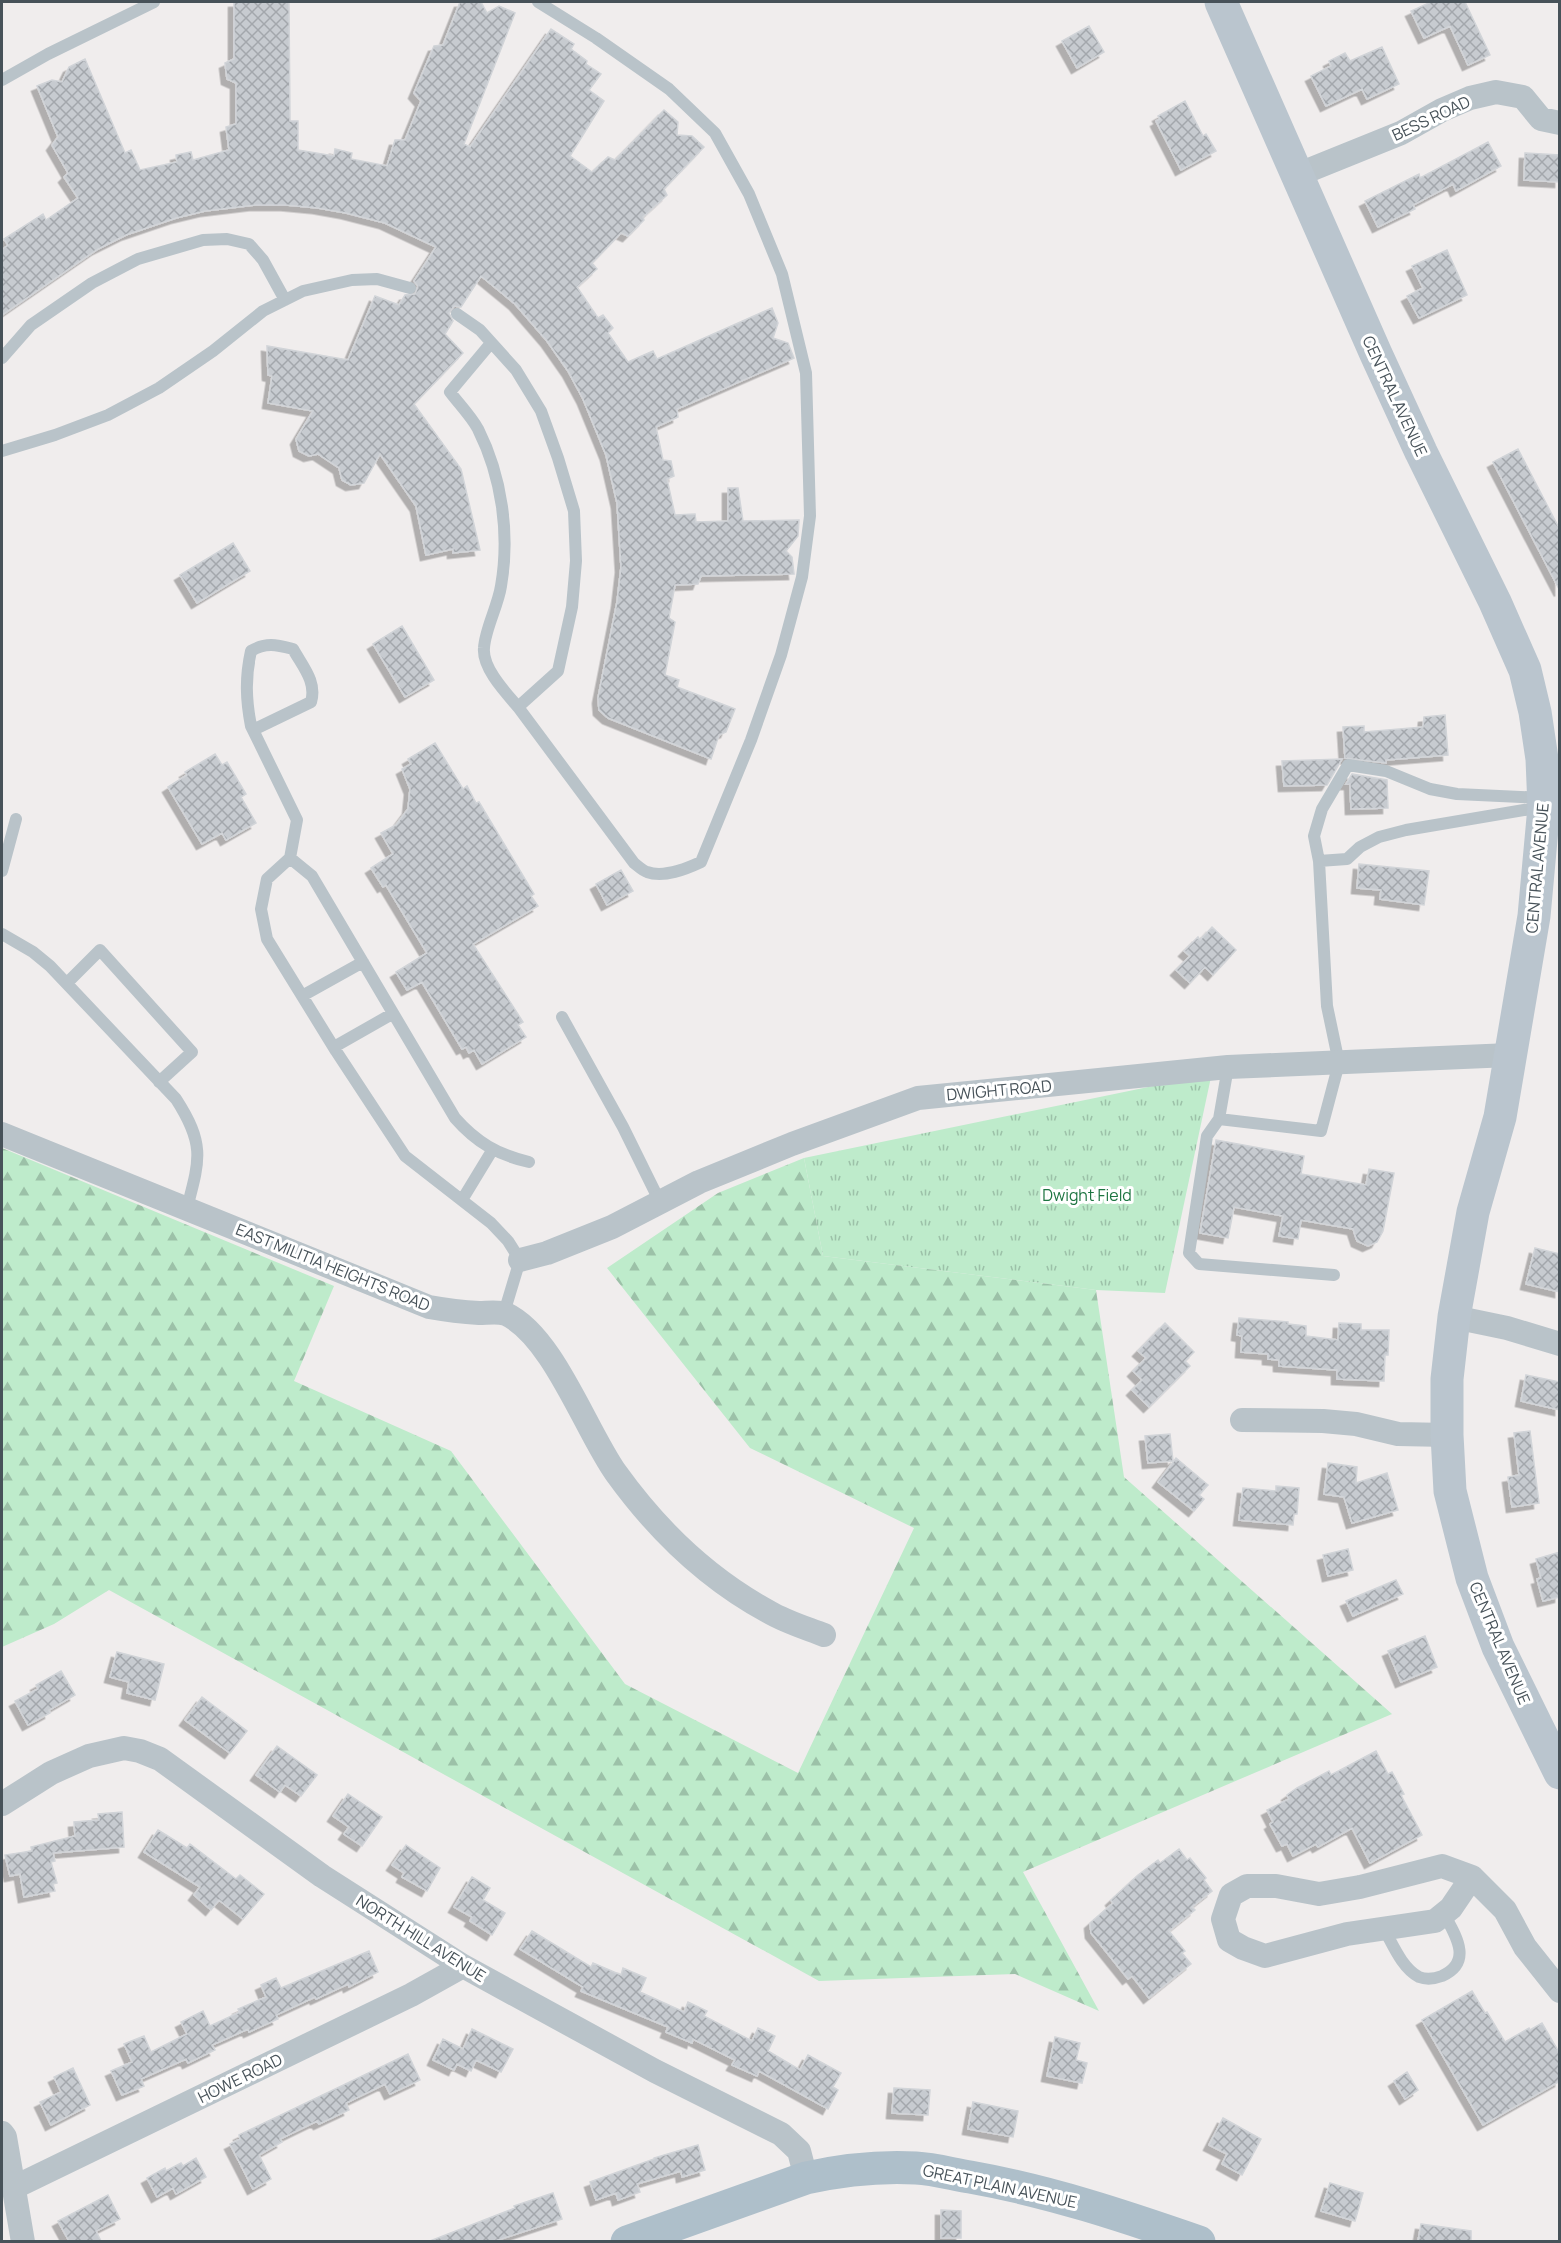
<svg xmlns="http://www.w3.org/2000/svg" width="1561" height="2243" font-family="Manrope,sans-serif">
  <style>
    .grass { fill: url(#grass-tufts) }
    .forest { fill: url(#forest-firs) }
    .building { fill: url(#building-cross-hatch); stroke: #d1d4d8; stroke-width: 1.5; filter: url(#shadow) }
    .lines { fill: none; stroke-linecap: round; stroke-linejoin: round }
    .lane { stroke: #b9c3c9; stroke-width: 12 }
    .street { stroke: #b9c3c9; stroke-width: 24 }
    .secondary { stroke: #bac5ce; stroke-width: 33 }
    .primary { stroke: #aebfca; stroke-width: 33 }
    .labels { text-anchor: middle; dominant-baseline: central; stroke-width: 6; stroke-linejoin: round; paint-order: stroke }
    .street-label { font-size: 16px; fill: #475259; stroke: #fff }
    .park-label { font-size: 16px; fill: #1d7541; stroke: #fff }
  </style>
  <defs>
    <pattern id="grass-tufts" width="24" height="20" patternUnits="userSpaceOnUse" patternTransform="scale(1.5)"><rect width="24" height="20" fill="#beebcb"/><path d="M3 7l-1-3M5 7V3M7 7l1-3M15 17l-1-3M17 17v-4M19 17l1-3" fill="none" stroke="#9cc1a8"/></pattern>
    <pattern id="forest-firs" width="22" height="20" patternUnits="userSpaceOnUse" patternTransform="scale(1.5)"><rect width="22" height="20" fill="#beebcb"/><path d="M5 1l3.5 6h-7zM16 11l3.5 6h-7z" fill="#9cc1a8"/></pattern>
    <pattern id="building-cross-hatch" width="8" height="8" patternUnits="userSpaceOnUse" patternTransform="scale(1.5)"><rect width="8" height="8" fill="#c7cbd0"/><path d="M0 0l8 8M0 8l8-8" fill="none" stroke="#a3a7ac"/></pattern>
    <filter id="shadow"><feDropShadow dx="-5.5" dy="5.5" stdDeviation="0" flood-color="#0004"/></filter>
  </defs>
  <rect width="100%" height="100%" fill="#f0eded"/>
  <path class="grass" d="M1211 1077 1165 1293 1096 1290 823 1256 804 1158 1158 1085Z"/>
  <path class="forest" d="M2 1148 334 1286 294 1381 451 1451 625 1684 798 1773 914 1528 750 1448 607 1268 718 1193 804 1158 823 1256 1096 1290 1124 1477 1392 1714 1023 1872 1099 2011 1015 1974 819 1981 109 1590 54 1624 2 1647Z"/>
  <path class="building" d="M234 2H289L290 121H298V150L334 156 335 149 352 153 351 159 387 166 395 140H405L421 101 414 93 434 46 443 45 460 2H481L487 13 499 6 515 13 464 144 470 147 551 29 574 44 571 49 587 61 586 64 601 74 589 90 604 101 570 156 592 172 608 157 615 160 664 110 678 122 677 135 692 136 704 147 664 189 667 195 643 217 644 220 628 236 621 233 592 263 597 269 577 287 598 318 603 315 613 328 608 333 628 362 653 351 657 359 772 308 778 323 773 338 788 343 794 358 677 409 678 417 656 427 663 460 671 461 674 476 667 479 675 515 695 514 696 522 728 521V488H738L743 521 799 520 798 536 786 551 792 557 794 574 701 576 698 584 675 585 669 618 675 622 665 675 679 680 677 687 735 709 726 732 719 735 711 759 608 718 599 710 598 698 617 602 621 567 617 503 606 455 583 399 568 371 547 341 515 304 481 276 461 307 454 306 449 313 453 321 445 334 463 353 414 404 461 469 480 550 453 553V549L426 555 416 506 380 454 364 483 351 485 342 480 339 468 318 454 309 456 299 451 296 439 313 411 268 403 272 376 268 375 267 346 348 360 375 296 399 305 405 295 415 294 418 286 414 281 436 247 385 223 346 213 318 208 286 205H255L205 211 176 218 126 235 98 249 2 315V250L8 245 4 239 43 214 46 220 78 198 64 177 68 173 52 145 58 137 37 86 52 80 62 82 69 67 85 59 125 153 131 150 140 170 177 162 176 155 191 152 193 160 229 150 226 127 236 124V83L227 79 225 63 234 59Z
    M1431 2H1465L1490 55 1468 65 1450 26 1424 38 1411 11Z
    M1089 26 1104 52 1077 68 1062 41Z
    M1382 47 1399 84 1367 99 1362 89 1326 106 1311 76 1331 66 1329 61 1345 53 1350 61Z
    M1185 101 1203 136 1206 134 1216 151 1181 170 1156 121 1160 119 1158 116Z
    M1488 142 1501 166 1456 191 1453 184 1413 205 1415 209 1378 227 1365 201 1419 174 1420 178Z
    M1525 153 1560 155V182L1524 180Z
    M1447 250 1467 295 1419 318 1407 296 1423 288 1412 266Z
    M1518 449 1560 530V591L1493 462Z
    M233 543 250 571 197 603 180 575Z
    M402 626 434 680 405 697 373 644Z
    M1445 715 1448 755 1386 760V763L1345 758 1343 727 1364 726V732L1423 727 1424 717Z
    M435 743 463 789 467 786 476 803 479 802 534 894 531 896 538 906 473 944 523 1022 518 1025 526 1037 482 1064 474 1050 469 1053 466 1047 462 1049 422 982 407 990 396 972 427 953 386 885 383 887 371 868 393 854 381 833 396 825 408 809 410 789 402 769 411 764 408 759Z
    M215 754 222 765 227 762 246 794 241 797 256 823 226 840 222 833 202 844 168 787 187 775 185 772Z
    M1342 759 1327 785 1284 786 1282 761Z
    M1352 774 1387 780 1388 808 1351 809 1350 784H1346Z
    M1359 864 1429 871 1424 905 1380 899 1381 890 1357 888Z
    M621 870 633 891 607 905 596 884Z
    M1212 927 1236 950 1213 975 1205 967 1190 983 1176 970 1190 956 1184 951 1198 937 1200 940Z
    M1216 1140 1304 1156 1301 1174 1366 1185 1369 1169 1394 1173 1383 1231 1377 1242 1368 1246 1357 1241 1353 1229 1301 1220 1298 1239 1279 1236 1283 1216 1234 1207 1228 1238 1200 1233Z
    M1535 1248 1560 1254V1292L1526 1284Z
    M1239 1318 1288 1322V1324L1306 1326V1336L1338 1340 1339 1323 1361 1324V1330H1389L1388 1355H1385L1384 1381 1337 1379V1370L1279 1366V1360L1268 1359V1354L1241 1352 1242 1336 1237 1335Z
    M1165 1323 1194 1352 1185 1361 1190 1366 1149 1407 1132 1390 1142 1380 1133 1371 1146 1358 1138 1351Z
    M1526 1375 1560 1382V1410L1521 1401Z
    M1530 1431 1539 1503 1512 1507 1508 1477 1519 1475 1514 1433Z
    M1170 1434 1173 1461 1148 1463 1145 1436Z
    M1176 1458 1208 1485 1199 1495 1204 1499 1194 1511 1158 1482Z
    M1328 1463 1357 1467 1356 1483 1387 1473 1398 1510 1352 1523 1344 1497 1324 1494Z
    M1276 1486 1299 1488 1297 1514H1294L1293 1525 1239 1520 1243 1488 1276 1491Z
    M1348 1549 1353 1570 1328 1576 1323 1555Z
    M1560 1552V1597L1543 1601 1537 1579 1541 1578 1536 1559Z
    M1396 1580 1403 1594 1353 1616 1346 1601Z
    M1425 1636 1437 1667 1401 1682 1388 1651Z
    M117 1652 164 1664 155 1700 127 1693 129 1682 110 1677Z
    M61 1671 75 1695 49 1710 50 1713 28 1725 15 1701 38 1689 36 1685Z
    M202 1697 247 1731 230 1753 185 1720Z
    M277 1746 317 1775 301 1796 285 1785 280 1792 256 1775Z
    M1376 1751 1388 1774 1392 1772 1404 1794 1401 1795 1422 1835 1370 1863 1352 1828 1318 1847 1316 1844 1293 1856 1287 1844 1282 1846 1270 1824 1273 1822 1267 1810 1289 1799 1287 1795 1297 1788 1329 1771 1331 1775Z
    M348 1794 382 1817 362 1846 344 1834 349 1827 333 1816Z
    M122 1812 124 1847 53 1853 55 1861 51 1862 57 1883 53 1884 55 1891 24 1897 20 1874 10 1876 5 1855 32 1851 31 1847 75 1836 74 1822 99 1820 98 1814Z
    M158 1830 187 1848 190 1844 236 1879 240 1875 264 1894 243 1919 219 1900 211 1910 194 1895 200 1887 144 1852Z
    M406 1845 440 1868 427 1891 402 1877 404 1873 392 1865Z
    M1179 1849 1187 1860 1190 1858 1206 1878 1204 1880 1212 1891 1192 1907 1195 1910 1169 1931 1185 1951 1182 1953 1191 1964 1149 1998 1132 1976 1128 1979 1091 1933 1090 1923 1113 1903 1111 1900 1138 1875 1158 1860 1160 1863Z
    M472 1877 490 1888 483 1900 505 1913 492 1935 470 1921 472 1917 454 1907Z
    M532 1931 591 1967 593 1963 621 1975 623 1968 646 1978 640 1992 684 2012 688 2002 707 2011 704 2016 752 2041 758 2028 775 2036 768 2051 800 2070 808 2055 841 2073 833 2087 838 2090 828 2109 759 2071 757 2076 732 2065 735 2060 693 2039 692 2043 666 2032 668 2027 581 1991 583 1987 520 1949Z
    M369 1951 378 1972 349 1987 348 1984 316 1999 315 1997 276 2015 278 2019 249 2032 248 2029 212 2045 215 2050 188 2063 186 2059 141 2079 144 2086 122 2095 111 2071 132 2062 124 2044 144 2036 151 2052 187 2034 181 2022 203 2011 210 2026 240 2012 238 2009 266 1997 261 1985 276 1978 281 1988Z
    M1472 1991 1485 2013 1487 2012 1505 2042 1529 2028 1530 2030 1542 2023 1560 2054V2081L1483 2125 1422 2020Z
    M472 2029 513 2049 501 2072 476 2060 471 2071 457 2064 454 2070 433 2060 443 2039 463 2049Z
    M1055 2037 1080 2043 1076 2060 1087 2063 1082 2083 1047 2076Z
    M408 2054 420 2080 390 2094 385 2084 346 2103 349 2110 319 2124 317 2121 280 2139 282 2142 259 2155 271 2179 253 2189 230 2144 240 2139 239 2135Z
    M73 2068 90 2105 51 2125 40 2102 61 2092 54 2077Z
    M1407 2072 1418 2090 1405 2099 1394 2081Z
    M894 2088 930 2090 928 2115 892 2113Z
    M973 2102 1018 2111 1013 2137 968 2129Z
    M1223 2118 1261 2139 1242 2175 1222 2164 1227 2154 1209 2145Z
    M698 2145 705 2170 682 2177 681 2171 637 2184 640 2192 618 2200 616 2193 596 2200 590 2182 654 2159V2158Z
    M196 2158 206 2177 176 2194 173 2188 157 2197 147 2178 165 2168 166 2171 181 2163 183 2166Z
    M1330 2183 1363 2193 1355 2221 1321 2211Z
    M553 2193 562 2219 495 2241H430L515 2208 514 2206Z
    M108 2195 120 2219 96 2231 101 2241H69L58 2221Z
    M941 2210 961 2211V2238H941Z
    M1421 2224 1471 2231V2241H1418Z"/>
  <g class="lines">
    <path class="lane" d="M2 80 48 54 154 2
      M457 314 480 330 516 370 541 411 558 458 574 511 576 561 572 607 558 671 518 707 634 863C638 866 643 871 647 872 664 878 686 869 701 862L751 740 781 655 802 577 810 516 806 373 782 274 749 194 715 133 669 89 596 38 538 2
      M491 343 450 392C459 404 471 416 478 429 502 477 510 534 501 586 498 606 485 629 484 648 482 668 506 693 518 707
      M2 358 31 325 92 283 138 259 203 240 227 239 249 244 263 260 285 300
      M2 451 55 435 108 415 159 388 213 351 263 311 303 291 352 280 377 279 410 288
      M253 730 311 702C317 682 303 667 293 649 277 645 266 642 251 651 245 678 246 700 251 726L253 730 297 820 290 858 267 879 261 909 267 939 336 1051 405 1156 491 1223 508 1241 520 1260 504 1313
      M290 858 312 876 455 1118C476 1142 498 1155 529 1162
      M1319 861 1314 836 1322 809 1348 765 1386 771 1430 789 1457 794 1544 798
      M2 871 16 819
      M2 934 33 952 50 966 176 1099C205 1144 200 1159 187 1208
      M67 983 100 950 192 1052 159 1082
      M302 996 363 962
      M562 1017 623 1127 660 1202
      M334 1047 392 1014
      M1228 1067 1219 1119 1321 1131 1339 1063 1327 1006 1319 861 1347 859 1360 847 1379 837 1406 830 1542 807
      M1219 1119 1207 1136 1189 1253 1199 1264 1334 1275
      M462 1200 493 1149
      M1384 1929C1393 1945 1402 1968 1419 1977 1427 1980 1434 1979 1442 1976 1473 1962 1456 1936 1444 1914"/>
    <path class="street" d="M1297 175 1401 133 1442 110 1470 98 1496 92 1523 97 1541 119 1560 123
      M2 1134 429 1307C446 1310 462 1312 479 1313 487 1313 498 1311 506 1314 553 1336 586 1431 616 1473 657 1530 708 1579 769 1612 786 1622 806 1628 824 1635
      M520 1260 547 1253 612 1227 699 1182 792 1144 918 1098 1228 1067 1510 1055
      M1454 1317 1507 1328 1560 1344
      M1242 1420 1323 1421 1356 1424 1398 1434 1447 1435
      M2 1804 51 1773 89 1756 124 1748 140 1751 160 1759 322 1876 463 1966 655 2071 781 2134 799 2151 806 2178
      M1472 1877 1451 1908 1435 1921 1347 1934 1265 1956 1243 1948 1229 1940 1223 1919 1231 1895 1247 1886H1276L1319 1894 1360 1887 1442 1866 1472 1877 1505 1910 1525 1947 1560 1991
      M2 2133 5 2137 23 2242
      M15 2187 411 1995 463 1966"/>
    <path class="secondary" d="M1221 2 1376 354 1421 452 1495 602 1525 670 1535 712 1542 759 1544 807 1534 916 1500 1117 1473 1212 1454 1317 1447 1379V1435L1450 1491 1472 1578 1498 1647 1560 1773"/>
    <path class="primary" d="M627 2242 806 2178C842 2170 879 2166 916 2168 934 2169 952 2174 970 2177 1049 2191 1124 2216 1199 2242"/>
  </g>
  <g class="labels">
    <g class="street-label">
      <text transform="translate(1431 118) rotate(-25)">BESS ROAD</text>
      <text transform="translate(1395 396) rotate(65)">CENTRAL AVENUE</text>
      <text transform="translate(1537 868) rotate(-85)">CENTRAL AVENUE</text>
      <text transform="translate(999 1090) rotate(-5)">DWIGHT ROAD</text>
      <text transform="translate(333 1267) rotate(22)">EAST MILITIA HEIGHTS ROAD</text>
      <text transform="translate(1500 1643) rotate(67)">CENTRAL AVENUE</text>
      <text transform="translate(421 1938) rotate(32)">NORTH HILL AVENUE</text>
      <text transform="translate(240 2078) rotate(-26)">HOWE ROAD</text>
      <text transform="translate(1000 2186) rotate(12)">GREAT PLAIN AVENUE</text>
    </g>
    <g class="park-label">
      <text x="1087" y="1195">Dwight Field</text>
    </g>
  </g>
  <rect width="1561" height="2243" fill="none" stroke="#475259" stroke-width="6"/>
</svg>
